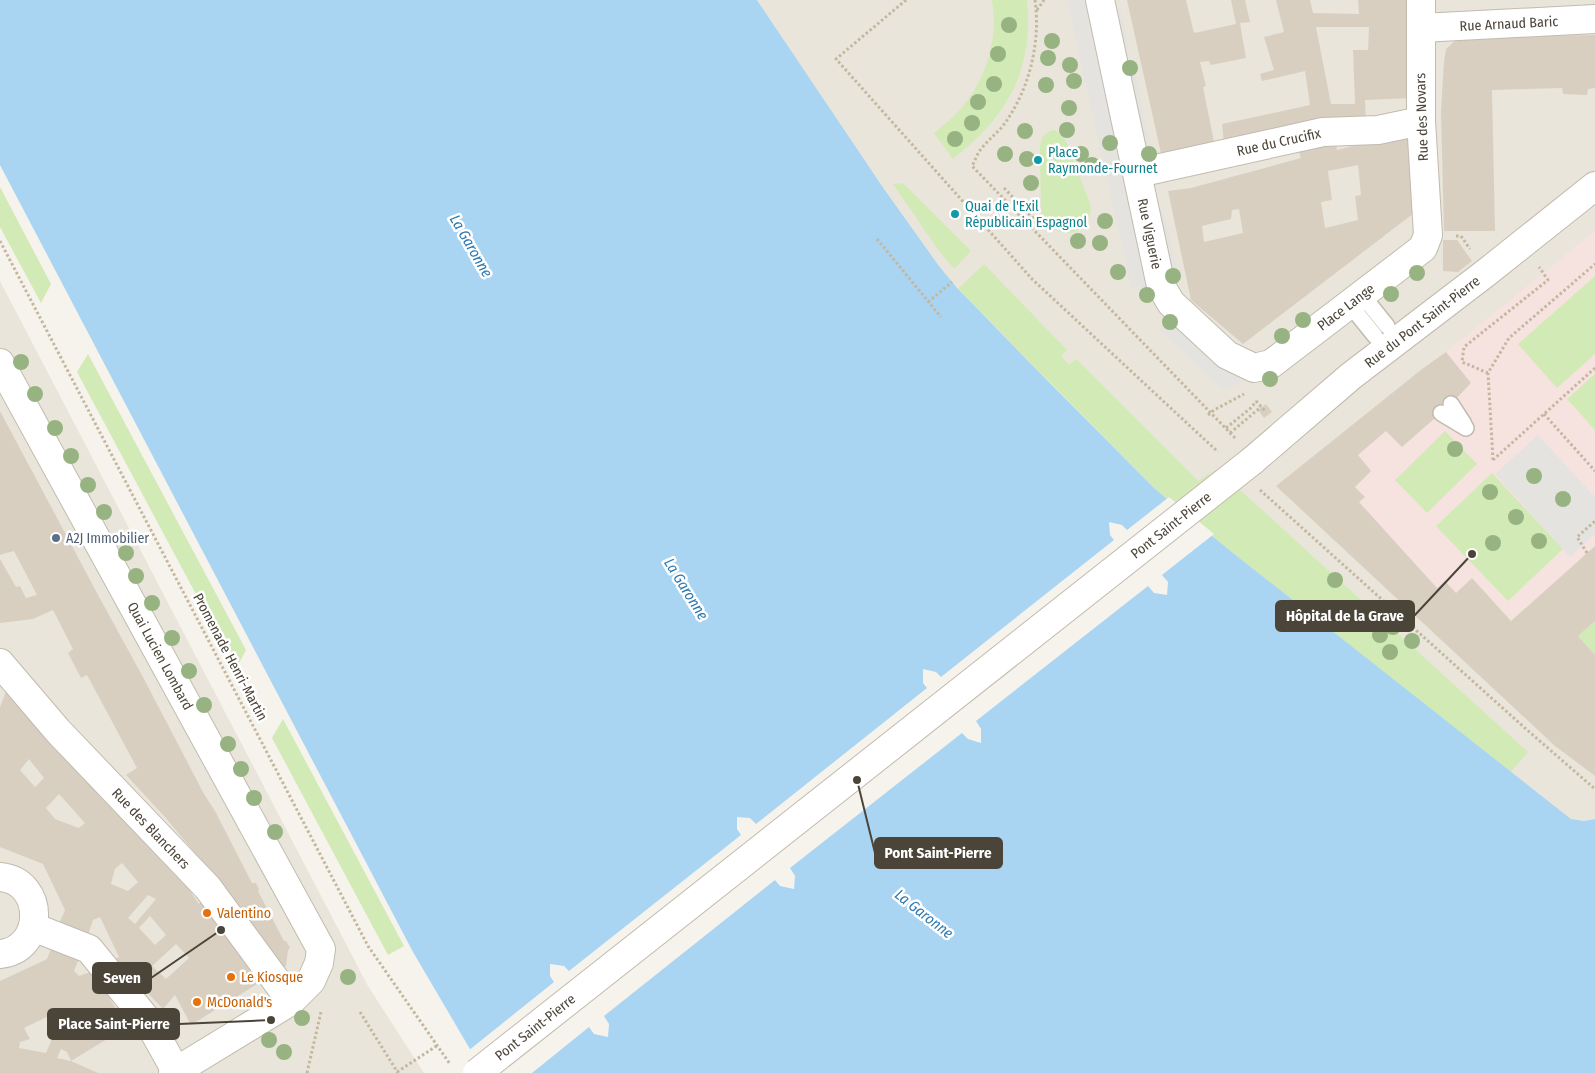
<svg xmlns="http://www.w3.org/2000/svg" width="1595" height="1073" font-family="'Fira Sans Condensed',sans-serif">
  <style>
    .residential { fill: #eae5da }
    .medical { fill: #f6e3e0 }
    .green { fill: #d2eab5 }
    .parking { fill: #e5e3e0 }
    .water { fill: #a9d4f2 }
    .pier { fill: #f6f3ec }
    .building { fill: #d8cfc1; fill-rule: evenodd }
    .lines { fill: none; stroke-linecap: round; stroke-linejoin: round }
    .lane-casing { stroke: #c2bbae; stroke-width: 18 }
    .street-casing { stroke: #c2bbae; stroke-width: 30 }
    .path { stroke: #c4b79f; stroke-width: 3; stroke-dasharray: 2.5 2.5; stroke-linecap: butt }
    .lane { stroke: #fff; stroke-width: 15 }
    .street { stroke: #fff; stroke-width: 28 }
    .street-bridge-casing { stroke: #c2bbae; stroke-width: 30; stroke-linecap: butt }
    .street-bridge { stroke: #fff; stroke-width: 28 }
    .tree { fill: #97b381 }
    .culture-dot { fill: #0f9aa8; stroke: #fff; stroke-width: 2 }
    .service-dot { fill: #5c6f8a; stroke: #fff; stroke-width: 2 }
    .food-dot { fill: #e8710a; stroke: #fff; stroke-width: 2 }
    .labels { text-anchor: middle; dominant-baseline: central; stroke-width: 5; stroke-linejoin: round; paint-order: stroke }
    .street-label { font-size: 14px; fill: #4b4439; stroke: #fff }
    .culture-label { font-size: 14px; fill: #0d838f; stroke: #fff; text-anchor: start }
    .service-label { font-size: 14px; fill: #4e5e75; stroke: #fff; text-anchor: start }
    .food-label { font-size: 14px; fill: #c56008; stroke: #fff; text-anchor: start }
    .water-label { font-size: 15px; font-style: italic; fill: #2e7ab2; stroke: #fff }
    .leader { fill: none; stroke: #4b4439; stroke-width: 2 }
    .callout-dot { fill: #4b4439; stroke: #fff; stroke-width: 2 }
    .callout { fill: #4b4439; stroke: #4b4439; stroke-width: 2 }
    .callout-label { font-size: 15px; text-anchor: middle; font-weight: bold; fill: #fff }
  </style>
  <rect width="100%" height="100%" fill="#f6f3ec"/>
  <path class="residential" d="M757 0H1595V819L1584 821 1571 819 1233 553 1038 371 958 289 939 266 882 186Z
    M0 281 368 986 424 1073H0Z"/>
  <path class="medical" d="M1595 231V776L1555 746 1276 486 1422 369 1446 352Z"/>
  <path class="green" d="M992 0H1027C1034 70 1007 117 953 159L934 133C941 127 949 121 955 115 979 91 993 57 994 23 994 16 993 8 992 0Z
    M1054 130 1061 133 1067 143C1072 157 1078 172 1083 186 1085 192 1089 198 1090 204 1095 235 1056 245 1041 214L1040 146C1042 136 1044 132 1054 130Z
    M903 183 971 251 954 269 939 251 893 184Z
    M0 187 51 284 41 303 0 227Z
    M984 264 1067 350 1061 356 1069 365 1076 359 1198 481 1217 469 1528 752 1511 772 1233 553 1155 489 958 289Z
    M1595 276V354L1557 388 1518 344Z
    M88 354 246 650 236 669 77 372Z
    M1595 374V430L1567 399Z
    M1445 431 1477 464 1427 513 1395 480Z
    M1492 473 1563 549 1508 601 1436 526Z
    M1595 621V655L1578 636Z
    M283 719 404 946 388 955 272 738Z"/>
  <path class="parking" d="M1067 0H1090L1156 294 1131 287Z
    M1120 8 1129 47 1120 49 1111 10Z
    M1135 72 1151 149 1143 151 1127 73Z
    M1162 207 1178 271 1171 273 1154 209Z
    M1179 323 1244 382 1223 390 1159 329Z
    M1538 435 1595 497V534L1570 557 1495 474Z"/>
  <path class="water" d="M0 0H757L882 186 939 266 958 289 1038 371 1155 489 1233 553 1571 819 1584 821 1595 819V1073H484L413 952 0 165Z"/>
  <path class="pier" d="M1169 497 1214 534 1162 575 1168 582 1167 595 1154 593 1148 586 976 721 981 729V743L968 739 962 733 790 868 795 876 794 889 780 886 775 880 604 1016 609 1024 608 1037 594 1034 589 1027 532 1073H481L468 1051 554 982 550 976V964L564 966 569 971 741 835 737 829V817L750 818 756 824 927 688 923 683V669L936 672 941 677 1114 540 1110 535 1109 522 1122 525 1127 530Z"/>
  <path class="building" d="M1127 0H1186L1194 33 1236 24 1231 0H1245L1250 22 1240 23 1246 58 1211 65 1209 61 1200 62 1206 86 1203 87 1215 147 1162 158Z
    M1276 0H1310L1313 13 1359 14 1358 0H1409L1412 98 1365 100 1366 123 1224 144 1222 124 1310 105 1305 71 1262 81 1260 74 1274 70 1264 37 1284 32ZM1316 27H1369L1368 50H1353L1355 104H1331Z
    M1595 35V88L1588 89 1587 95 1563 94 1562 88 1492 90 1495 231H1444L1441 112 1444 61 1446 49 1456 40 1468 37Z
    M1409 132 1414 213 1243 344 1191 300 1168 191 1191 188 1301 158 1298 148 1335 141 1337 150ZM1358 165 1361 195 1355 196 1358 220 1325 228 1321 202 1332 200 1328 171ZM1239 209 1243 233 1204 242 1202 226 1231 219 1232 210Z
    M1443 240H1457L1472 261 1458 272 1443 271Z
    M1446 352 1471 383 1451 404 1402 447 1386 431 1358 455 1371 471 1355 487 1365 497 1359 502 1437 588 1445 581 1456 593 1472 578 1511 621 1595 546V621L1578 636 1595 655V776L1555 746 1276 486 1422 369Z
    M1266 404 1272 412 1264 418 1258 410Z
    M0 411 97 593 144 679 204 794 215 811 252 883H256L259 889 258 891 284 941H286L290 948 288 950 286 966 281 969 229 897 199 858 165 817 126 775 137 768 87 675 81 678 68 653 73 649 53 610 33 619 0 623V559L16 587 20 586 26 598 37 595 14 551 0 555Z
    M7 689 178 873 199 904 203 900 262 981 191 1025 175 995 163 1009 115 959 119 957 100 917 93 920 88 935 59 924 65 910 43 864 0 847V707ZM29 759 44 778 35 787 20 770ZM59 794 85 823 79 828 55 819 46 808ZM122 863 138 882 128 891 111 884 115 869ZM148 895 156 899 135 924 128 918ZM150 916 166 935 155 945 139 928ZM176 944 189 958 166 979 152 966Z
    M52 946 80 956 74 971 79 976 93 971 127 1027 71 1061 67 1052 61 1049 57 1058 71 1061 98 1073H0V981L47 959ZM47 1017 56 1029 46 1053 19 1048 20 1042 30 1039 24 1028Z"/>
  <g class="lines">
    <g class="lane-casing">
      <path id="lane" d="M1362 295 1387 326
        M1350 305 1375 336
        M1451 404 1464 424
        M1441 413 1466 428"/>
    </g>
    <g class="street-casing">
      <g id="street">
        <path id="s1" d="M1100 0 1161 286 1171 303 1227 355 1254 368 1271 364 1423 248 1428 235 1421 121V0"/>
        <path id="s2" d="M1421 28 1595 19"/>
        <path id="s3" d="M1138 173 1323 132 1378 130 1421 121"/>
        <path id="s4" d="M0 363 321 949 319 963 311 981 291 1001 173 1073"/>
        <path id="s5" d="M1252 461 1351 376 1487 272 1595 186"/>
        <path id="s6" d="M0 663 58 731 208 888 291 1001"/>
        <path d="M0 877C46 881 45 950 0 954"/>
        <path d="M33 927 89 949 148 1021 176 1071"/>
      </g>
    </g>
    <path class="path" d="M906 0 836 59 1032 279 1218 452
      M1035 0C1041 43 1029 92 1002 127 995 135 987 141 981 149 977 154 975 161 972 166L1236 439
      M1037 10 1044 0
      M1004 188 1033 218 1035 230
      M1456 236H1461L1470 249
      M877 239 941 317
      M0 241 368 946 450 1064
      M928 302 952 282
      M1488 373 1462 362 1464 347 1548 280 1539 267
      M1256 401 1265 411
      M1544 414 1595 471
      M1208 415 1214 410 1244 394
      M1226 428 1252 407 1256 401
      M1230 433 1261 407
      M1493 460 1488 373 1509 338 1595 264
      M1493 460 1595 368
      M1260 490 1526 729 1595 789
      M1587 553 1577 537 1595 521
      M360 1012 398 1073
      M397 1072 438 1045
      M307 1073 321 1012"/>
    <use href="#lane" class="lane"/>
    <use href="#street" class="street"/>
    <g class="street-bridge-casing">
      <g id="street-bridge">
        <path id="s7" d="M477 1073 1252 461"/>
      </g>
    </g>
    <use href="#street-bridge" class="street-bridge"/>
  </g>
  <g class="tree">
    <circle cx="1009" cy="25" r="8"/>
    <circle cx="1052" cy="41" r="8"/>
    <circle cx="998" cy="54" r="8"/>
    <circle cx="1048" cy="58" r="8"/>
    <circle cx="1070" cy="65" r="8"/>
    <circle cx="1130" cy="68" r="8"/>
    <circle cx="1074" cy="81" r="8"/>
    <circle cx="994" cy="84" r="8"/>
    <circle cx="1046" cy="85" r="8"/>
    <circle cx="978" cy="102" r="8"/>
    <circle cx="1069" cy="108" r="8"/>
    <circle cx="972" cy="123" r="8"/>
    <circle cx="1067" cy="130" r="8"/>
    <circle cx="1025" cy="131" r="8"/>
    <circle cx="955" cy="139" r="8"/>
    <circle cx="1110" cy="143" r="8"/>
    <circle cx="1005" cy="154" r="8"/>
    <circle cx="1081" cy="154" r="8"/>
    <circle cx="1149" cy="154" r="8"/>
    <circle cx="1027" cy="159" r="8"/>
    <circle cx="1092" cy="165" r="8"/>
    <circle cx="1031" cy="183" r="8"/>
    <circle cx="1105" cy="221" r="8"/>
    <circle cx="1078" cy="241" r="8"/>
    <circle cx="1100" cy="243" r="8"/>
    <circle cx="1118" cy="272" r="8"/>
    <circle cx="1417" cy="273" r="8"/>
    <circle cx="1173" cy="276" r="8"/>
    <circle cx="1391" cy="294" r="8"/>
    <circle cx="1147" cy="295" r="8"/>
    <circle cx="1303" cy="320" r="8"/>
    <circle cx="1170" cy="322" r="8"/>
    <circle cx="1282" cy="336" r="8"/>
    <circle cx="21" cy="362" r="8"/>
    <circle cx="1270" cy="379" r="8"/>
    <circle cx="35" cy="394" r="8"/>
    <circle cx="55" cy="428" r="8"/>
    <circle cx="1455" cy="449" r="8"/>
    <circle cx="71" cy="456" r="8"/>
    <circle cx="1534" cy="476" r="8"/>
    <circle cx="88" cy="485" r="8"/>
    <circle cx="1490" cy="492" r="8"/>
    <circle cx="1563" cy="499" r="8"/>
    <circle cx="104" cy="512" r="8"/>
    <circle cx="1516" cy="517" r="8"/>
    <circle cx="1539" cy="541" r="8"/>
    <circle cx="1493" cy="543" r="8"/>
    <circle cx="126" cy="553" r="8"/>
    <circle cx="136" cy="576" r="8"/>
    <circle cx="1335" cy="580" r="8"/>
    <circle cx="152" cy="603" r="8"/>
    <circle cx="1393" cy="627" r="8"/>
    <circle cx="1380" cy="635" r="8"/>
    <circle cx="172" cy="638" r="8"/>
    <circle cx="1412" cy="641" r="8"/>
    <circle cx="1390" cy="652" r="8"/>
    <circle cx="189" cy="671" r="8"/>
    <circle cx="204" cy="705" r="8"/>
    <circle cx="228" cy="744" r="8"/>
    <circle cx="241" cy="769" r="8"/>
    <circle cx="254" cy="798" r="8"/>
    <circle cx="275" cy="832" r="8"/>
    <circle cx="348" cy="977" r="8"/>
    <circle cx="302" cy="1018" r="8"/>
    <circle cx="269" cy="1040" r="8"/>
    <circle cx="284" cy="1052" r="8"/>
  </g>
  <g class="culture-dot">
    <circle cx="1038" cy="160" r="5"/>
    <circle cx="955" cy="214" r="5"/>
  </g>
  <circle class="service-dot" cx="56" cy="538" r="5"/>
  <g class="food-dot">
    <circle cx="207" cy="913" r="5"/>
    <circle cx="231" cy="977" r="5"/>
    <circle cx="197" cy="1002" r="5"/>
  </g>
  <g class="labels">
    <g class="street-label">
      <text stroke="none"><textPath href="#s2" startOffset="88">Rue Arnaud Baric</textPath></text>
      <text transform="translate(1422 117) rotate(-92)">Rue des Novars</text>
      <text stroke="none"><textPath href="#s3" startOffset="144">Rue du Crucifix</textPath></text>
      <text stroke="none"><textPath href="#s1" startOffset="239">Rue Viguerie</textPath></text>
      <text stroke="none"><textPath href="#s1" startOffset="530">Place Lange</textPath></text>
      <text stroke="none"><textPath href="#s5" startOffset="220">Rue du Pont Saint-Pierre</textPath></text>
      <text stroke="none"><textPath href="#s7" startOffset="884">Pont Saint-Pierre</textPath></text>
      <text stroke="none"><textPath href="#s4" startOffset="334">Quai Lucien Lombard</textPath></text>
      <text transform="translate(230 657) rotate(62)">Promenade Henri-Martin</text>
      <text stroke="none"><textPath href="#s6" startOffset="224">Rue des Blanchers</textPath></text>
      <text stroke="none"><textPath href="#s7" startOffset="74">Pont Saint-Pierre</textPath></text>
    </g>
    <g class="culture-label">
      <text x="1048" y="152">Place<tspan x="1048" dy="16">Raymonde-Fournet</tspan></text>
      <text x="965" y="206">Quai de l'Exil<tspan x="965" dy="16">Républicain Espagnol</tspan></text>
    </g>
    <g class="service-label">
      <text x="66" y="538">A2J Immobilier</text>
    </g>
    <g class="food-label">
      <text x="217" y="913">Valentino</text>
      <text x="241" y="977">Le Kiosque</text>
      <text x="207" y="1002">McDonald's</text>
    </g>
    <g class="water-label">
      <text transform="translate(471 246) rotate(60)">La Garonne</text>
      <text transform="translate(686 589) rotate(58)">La Garonne</text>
      <text transform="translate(924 914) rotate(38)">La Garonne</text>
    </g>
  </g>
  <path class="leader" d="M1472 554L1414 616M857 780L875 853M221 930L151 978M271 1020L179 1024"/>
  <g class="callout-dot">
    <circle cx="1472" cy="554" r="5"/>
    <circle cx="857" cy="780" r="5"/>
    <circle cx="221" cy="930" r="5"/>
    <circle cx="271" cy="1020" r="5"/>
  </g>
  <g class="callout">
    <rect x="1276" y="601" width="138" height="30" rx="5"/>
    <rect x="875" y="838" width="127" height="30" rx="5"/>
    <rect x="93" y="963" width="58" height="30" rx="5"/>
    <rect x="48" y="1009" width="131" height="30" rx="5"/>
  </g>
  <g class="callout-label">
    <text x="1345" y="621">Hôpital de la Grave</text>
    <text x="938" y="858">Pont Saint-Pierre</text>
    <text x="122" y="983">Seven</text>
    <text x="114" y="1029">Place Saint-Pierre</text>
  </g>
</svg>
